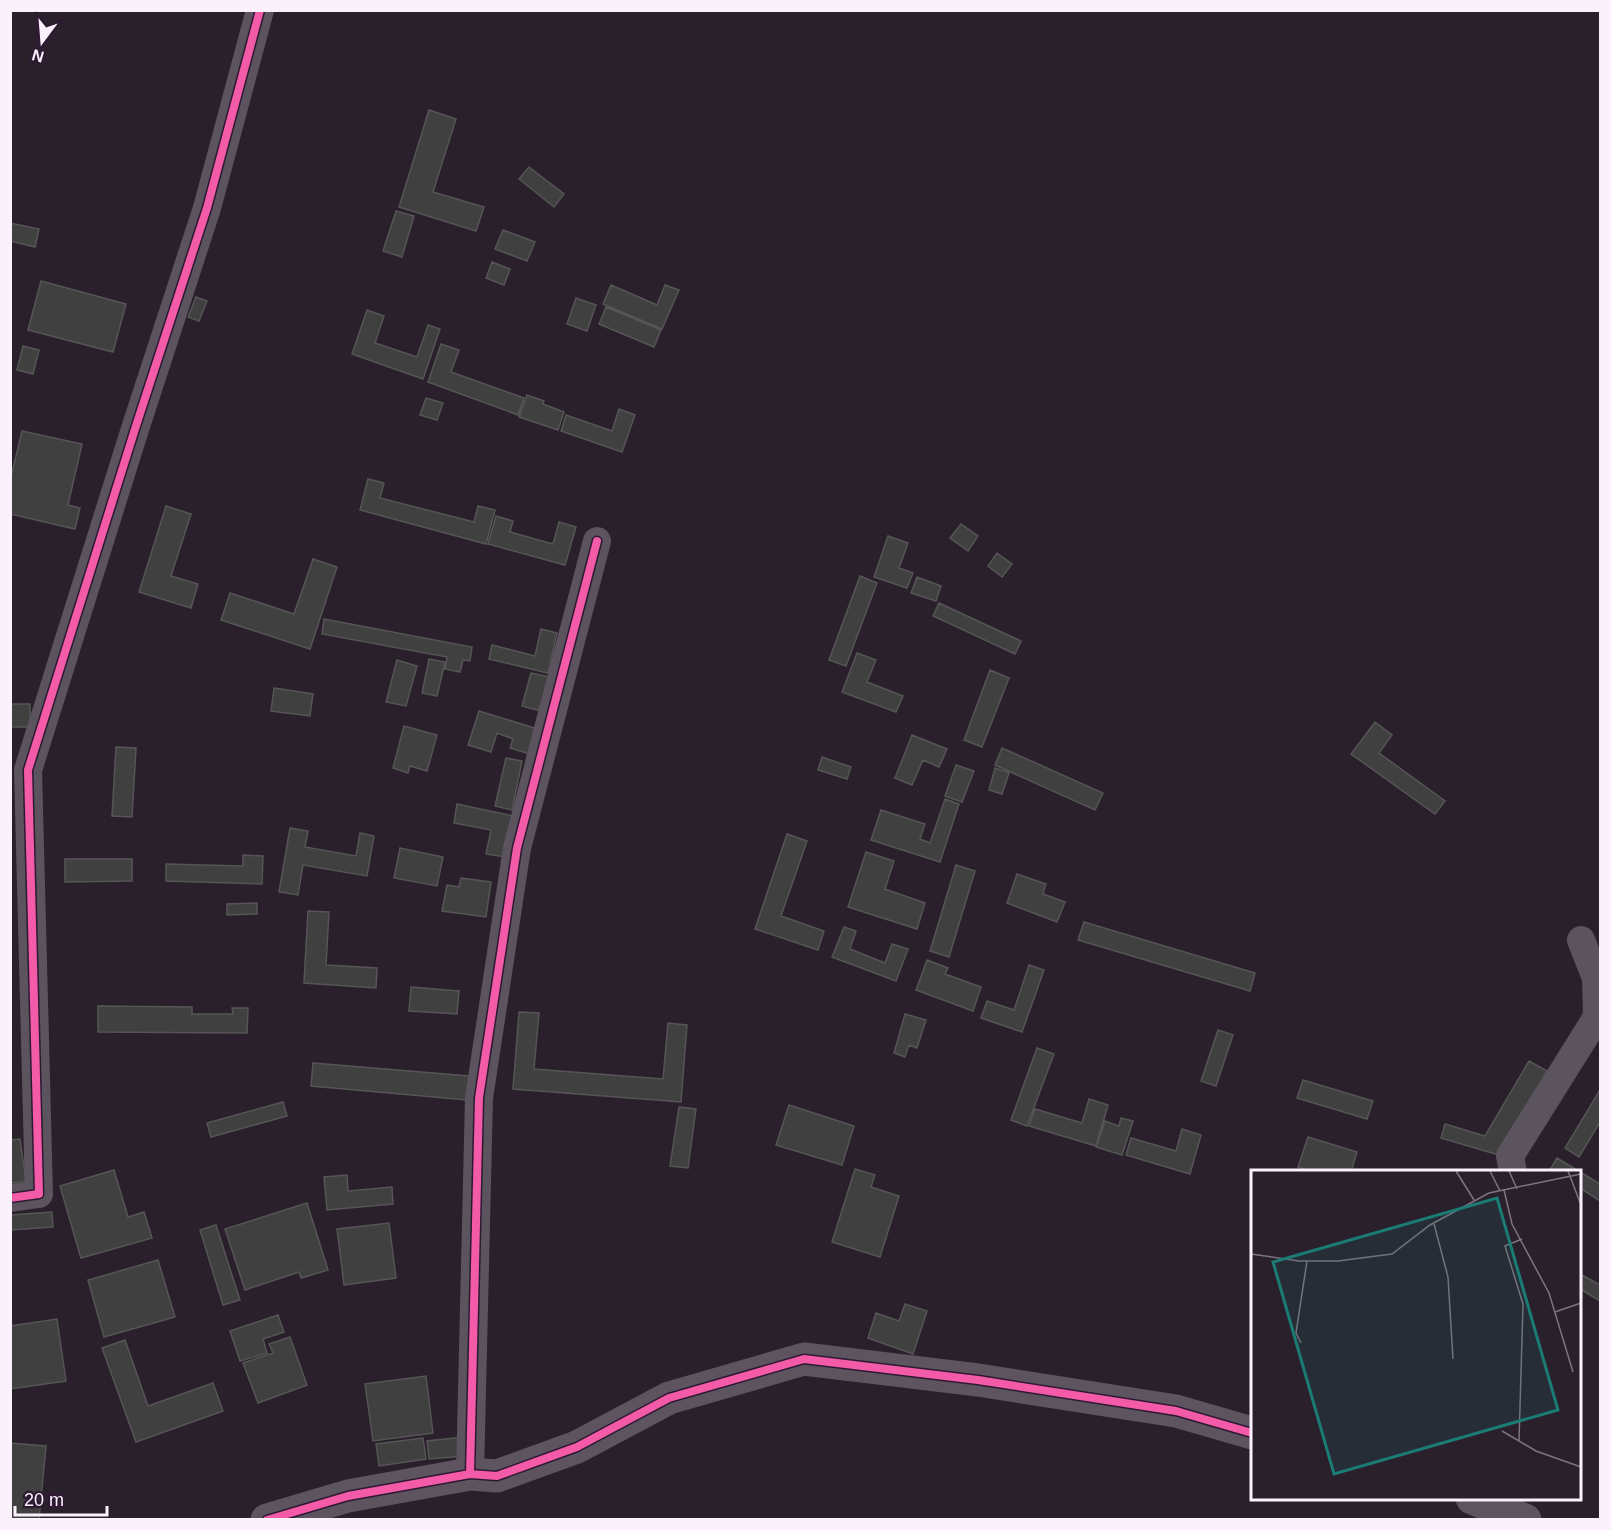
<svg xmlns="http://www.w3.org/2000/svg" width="1611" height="1530" font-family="Helvetica,sans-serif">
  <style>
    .building { fill: #414041; stroke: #555; stroke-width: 1.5 }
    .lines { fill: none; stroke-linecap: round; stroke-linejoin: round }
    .street { stroke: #5b535d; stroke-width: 28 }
    .secondary { stroke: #5e5460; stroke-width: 33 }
    .cycleway-casing { stroke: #2d1a32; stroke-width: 11 }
    .cycleway { stroke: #f35aa7; stroke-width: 8 }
    .inset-road { fill: none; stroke: #7e7480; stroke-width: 1.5 }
    .view { fill: #1b7c75; fill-opacity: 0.15; stroke: #1b7c75; stroke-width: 3 }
    .inset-edge { fill: none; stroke: #fbf1fd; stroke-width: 3 }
  </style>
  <rect width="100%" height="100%" fill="#2a202c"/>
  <path class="building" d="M429 110 456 119 433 192 484 207 476 231 399 207Z
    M529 167 564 194 554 207 519 179Z
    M396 211 414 216 402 257 383 251Z
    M10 223 39 229 35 247 10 241Z
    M503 230 535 242 527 261 495 249Z
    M492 262 510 269 504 285 486 278Z
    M41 281 126 304 113 352 28 330Z
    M611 285 657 305 665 285 679 290 662 329 603 304Z
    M196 297 207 301 199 321 188 317Z
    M576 298 596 305 587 331 567 324Z
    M606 307 661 330 654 347 599 324Z
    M367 310 384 316 375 343 417 357 428 325 440 329 423 379 352 354Z
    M441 344 459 350 451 372 524 398 518 415 428 382Z
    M23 346 39 350 33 374 17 370Z
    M527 395 544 401 543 404 564 412 558 430 519 417Z
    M426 398 443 403 437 420 420 415Z
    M619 409 635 415 622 452 561 431 566 415 612 431Z
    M22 431 82 444 68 505 80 508 75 529 10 514V481Z
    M368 479 384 483 380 498 474 522 478 506 495 510 486 544 360 510Z
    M166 506 191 514 171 576 198 584 191 608 139 592Z
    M496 516 513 521 510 532 553 544 559 522 576 527 565 565 488 544Z
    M961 524 978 536 968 551 950 538Z
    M888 536 908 543 899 568 913 573 907 588 874 577Z
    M997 553 1012 564 1002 577 988 566Z
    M313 559 337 567 310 649 221 620 230 593 294 614Z
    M860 576 877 583 846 666 829 660Z
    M917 577 941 586 936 601 911 593Z
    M939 603 1021 641 1015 654 933 616Z
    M324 619 472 647 470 661 463 660 460 672 445 669 447 657 322 634Z
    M541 629 557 633 548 673 489 659 492 645 535 656Z
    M857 653 876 660 867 682 903 696 896 712 842 692Z
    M429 659 445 662 437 696 422 693Z
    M397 660 417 666 406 706 386 702Z
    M990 670 1009 678 982 747 964 740Z
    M531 673 550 677 541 711 522 706Z
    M274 688 313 694 310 716 271 711Z
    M10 704H30V727H10Z
    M479 711 538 729 530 754 510 748 513 739 497 733 491 752 468 745Z
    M1375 722 1392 735 1379 753 1445 801 1435 814 1351 754Z
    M404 726 437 735 427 771 410 766 408 773 393 768Z
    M912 735 947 749 939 767 923 760 912 785 895 778Z
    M116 747 136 748 132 817 112 816Z
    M1002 748 1103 793 1095 810 995 765Z
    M822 757 851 767 847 779 818 770Z
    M506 758 522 761 512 810 495 806Z
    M956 765 974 771 962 802 945 796Z
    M995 768 1009 773 1002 794 989 790Z
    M945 799 959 804 940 862 871 840 881 810 925 824 920 839 930 843Z
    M457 804 513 816 505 857 486 854 491 830 454 823Z
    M290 828 308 831 305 847 356 856 360 833 374 836 367 876 303 865 298 895 279 892Z
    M787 834 807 841 781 916 824 931 818 950 755 929Z
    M400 848 443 857 437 886 394 878Z
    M866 852 894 861 885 889 925 903 917 929 848 907Z
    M243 855 263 856 262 884 166 881V864L243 866Z
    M65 859H132V881L65 882Z
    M956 865 975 871 949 957 930 951Z
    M1017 874 1046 884 1043 894 1065 902 1057 922 1007 903Z
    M461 878 491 882 486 917 442 911 447 885 459 887Z
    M257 903V914L227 915V904Z
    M308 911 329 912 326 965 377 968 376 988 304 983Z
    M1084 922 1255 973 1250 991 1078 940Z
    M844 927 856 931 850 949 885 963 892 944 908 949 896 981 832 957Z
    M927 960 948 968 945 974 981 987 973 1011 916 990Z
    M1029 965 1044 970 1022 1032 981 1018 987 1001 1014 1010Z
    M411 987 459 991 457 1014 409 1011Z
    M98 1006 192 1007V1014H233L232 1008H248L247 1033 98 1032Z
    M519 1012 539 1013 534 1069 663 1079 668 1023 687 1025 681 1102 513 1089Z
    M905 1014 926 1020 917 1048 909 1045 905 1057 894 1053Z
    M1218 1030 1233 1035 1216 1086 1201 1081Z
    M1037 1048 1054 1054 1027 1126 1011 1120Z
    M1529 1061 1547 1071 1499 1155 1441 1138 1445 1124 1485 1136Z
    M313 1063 469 1076 467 1100 311 1086Z
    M1303 1080 1373 1101 1367 1119 1297 1098Z
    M1600 1090V1122L1579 1157 1565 1148Z
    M1089 1099 1108 1105 1096 1146 1029 1126 1035 1109 1082 1123Z
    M283 1102 287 1116 211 1137 207 1123Z
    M789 1105 854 1126 842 1165 776 1145Z
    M679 1107 696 1109 688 1168 670 1166Z
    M1121 1118 1133 1121 1122 1155 1096 1147 1105 1121 1119 1126Z
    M1182 1129 1201 1135 1190 1174 1126 1155 1131 1138 1176 1151Z
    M1308 1137 1357 1152 1351 1172H1312L1298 1167Z
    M20 1139 26 1181 10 1183V1140Z
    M1557 1158 1600 1184V1201L1580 1188V1172H1552L1550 1170Z
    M855 1169 875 1175 871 1187 899 1196 880 1257 832 1242Z
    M114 1170 128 1217 144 1212 152 1238 81 1258 60 1186Z
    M347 1175 348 1191 392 1187 393 1204 327 1210 324 1177Z
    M307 1203 328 1270 301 1278 299 1272 245 1290 225 1229Z
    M52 1212 53 1227 10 1230V1215Z
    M389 1223 396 1278 344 1285 337 1229Z
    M216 1225 240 1300 223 1305 200 1230Z
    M158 1260 175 1317 104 1337 88 1280Z
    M1582 1275 1600 1285V1301L1580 1289V1280Z
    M905 1304 927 1311 913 1354 868 1338 876 1313 899 1321Z
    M278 1315 284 1332 263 1339 267 1353 240 1361 230 1331Z
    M57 1319 66 1381 10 1389V1326Z
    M290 1337 307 1385 258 1403 243 1363 273 1353 269 1344Z
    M125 1340 148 1406 213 1383 223 1411 136 1442 102 1348Z
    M426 1376 433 1433 373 1441 365 1384Z
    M463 1437 465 1456 429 1459 427 1441Z
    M423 1438 426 1459 379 1466 376 1444Z
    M10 1443 46 1446 39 1520H10Z"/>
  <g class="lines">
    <path class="street" d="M1513 1172 1510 1156 1597 1017 1596 978 1581 940
      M10 1198 39 1194 28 770 135 429 207 208 260 10
      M470 1474 479 1098 517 848 597 541"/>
    <path class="secondary" d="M1472 1498 1525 1520
      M267 1520 348 1496 470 1474 497 1476 577 1447 669 1398 804 1359 978 1380 1176 1411 1252 1433"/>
    <g class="cycleway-casing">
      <path id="cycleway" d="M10 1198 39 1194 28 770 135 429 207 208 260 10
        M470 1474 479 1098 517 848 597 541
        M267 1520 348 1496 470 1474 497 1476 577 1447 669 1398 804 1359 978 1380 1176 1411 1252 1433"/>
    </g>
    <use href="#cycleway" class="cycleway"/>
  </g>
  <g transform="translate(1251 1170)">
    <rect width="330" height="330" fill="#2a202c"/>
    <path class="inset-road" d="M205 1 223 30M239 1 249 21M258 1 266 19M317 1 330 35M253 20 261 54 298 123 322 202M183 54 197 107 202 189M0 84 48 91H87L141 84 179 55 238 23 330 4M304 142 330 133M50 173 45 163 56 91M251 261 285 281 330 297M268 271 272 134 254 76 271 69"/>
    <path class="view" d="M246 28 307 240 83 304 22 92Z"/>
    <rect width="330" height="330" class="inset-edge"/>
  </g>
  <rect width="1611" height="1530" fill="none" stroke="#fbf1fd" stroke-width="24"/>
  <g transform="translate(42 42) rotate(196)" stroke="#2d1a32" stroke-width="4.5" paint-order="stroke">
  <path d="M0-4.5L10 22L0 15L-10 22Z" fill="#fbf1fd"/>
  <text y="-9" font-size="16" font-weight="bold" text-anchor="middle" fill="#fbf1fd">N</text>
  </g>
  <path d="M15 1506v9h92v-9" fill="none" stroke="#fbf1fd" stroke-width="3"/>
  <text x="24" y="1506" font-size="18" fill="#fbf1fd" stroke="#2d1a32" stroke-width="4.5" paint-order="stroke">20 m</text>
</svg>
